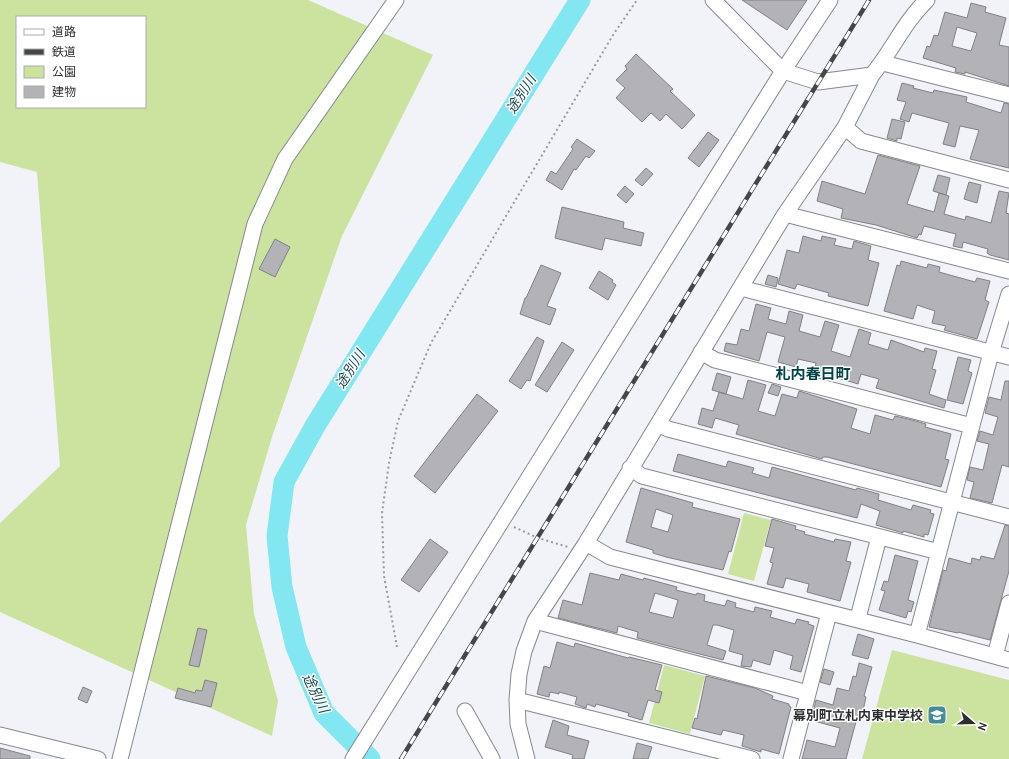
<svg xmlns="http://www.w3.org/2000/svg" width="1009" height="759" font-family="Cabin,'Noto Sans JP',sans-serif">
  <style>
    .green { fill: #cce3a0; fill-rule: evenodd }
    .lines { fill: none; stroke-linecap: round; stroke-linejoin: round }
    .river { stroke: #82e7f0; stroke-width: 21 }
    .building { fill: #b2b2b7; stroke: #818185; fill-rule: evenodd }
    .minor-casing { stroke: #86898d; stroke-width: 17 }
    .path { stroke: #989a9e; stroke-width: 2; stroke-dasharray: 2 3; stroke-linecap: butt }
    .minor { stroke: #fff; stroke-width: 15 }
    .rail-casing { stroke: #444648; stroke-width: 4.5 }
    .rail { stroke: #fff; stroke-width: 3; stroke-dasharray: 9; stroke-linecap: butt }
    .labels { text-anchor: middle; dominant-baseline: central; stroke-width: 3; stroke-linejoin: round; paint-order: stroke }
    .poi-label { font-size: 13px; font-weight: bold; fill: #2c2d2f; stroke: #fff; text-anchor: end }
    .water-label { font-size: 14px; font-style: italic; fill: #164549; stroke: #fff }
    .quarter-label { font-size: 15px; font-weight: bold; fill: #004246; stroke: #fff }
  </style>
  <rect width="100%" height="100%" fill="#f1f3f8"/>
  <path class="green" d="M0 0H308L433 55 342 236 272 437 246 525 254 614 278 701 272 736 0 612V523L60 466 37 172 0 162ZM17 17H145V107H17Z
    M744 513 771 520 754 581 728 574Z
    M892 650 1009 680V759H862Z
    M664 665 705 676 690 734 649 723Z"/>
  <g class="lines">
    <path class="river" d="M370 759 324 713 296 647 282 587 277 536 284 482 315 426 580 0"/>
  </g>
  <path class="building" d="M742 0H807L787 30Z
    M971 3 986 7 985 12 1006 18 999 45 1009 47V86L965 72V74L955 72 956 68 923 58 927 46 930 47 934 35 938 36 945 12 967 18ZM957 27 977 33 971 51 952 46Z
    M636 54 673 89 670 91 695 115 682 129 666 114 660 121 651 113 642 122 616 98 625 88 616 80 627 69 625 66Z
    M902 83 914 86 913 88 933 93 934 90 967 97 966 102 1001 113 1004 103 1009 104V168L970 159 979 130 960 126 955 147 943 144 949 123 912 113 909 122 900 119 906 102 897 100Z
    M892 119 905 122 901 139 897 138V141L887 138Z
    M708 132 719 140 699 167 688 158Z
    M577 139 595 151 589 158 586 156 576 170 574 169 562 190 546 180 551 171 556 174 573 149 571 147Z
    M878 155 920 166 907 204 934 212 939 193 949 196 944 214 965 220 966 216 991 223 999 191 1009 193 1006 213 1009 214V260L990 255 987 253 988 249 963 242 962 248 953 246 956 234 924 226 921 235 919 234 917 238 876 225 841 218 843 209 817 201 822 181 865 194Z
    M646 168 653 174 642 186 635 180Z
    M938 175 950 178 946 195 933 191Z
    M969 182 981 185 977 203 964 199Z
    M625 186 634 194 626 203 617 195Z
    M562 207 624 222 623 228 644 233 641 246 605 238 602 250 555 238Z
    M803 236 821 241 822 236 836 239 834 245 852 249 854 241 871 246 868 260 879 263 868 306 828 296 829 293 797 284 795 289 778 284 787 250 799 253Z
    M275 239 290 247 275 277 259 269Z
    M901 261 927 268 928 264 940 267 939 272 975 282 977 278 990 281 985 300 989 302 977 339 944 330 946 326 932 323 935 311 917 305 913 319 884 311 897 265 900 266Z
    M541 265 561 273 547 306 556 309 550 325 520 314 525 298H526Z
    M599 271 613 280 612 282 616 285 608 300 589 288Z
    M768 275 778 278 776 287 765 284Z
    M756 304 771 308 768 319 786 324 789 311 803 315 799 331 820 337 825 321 839 325 831 351 850 357 859 329 871 333 868 344 888 350 891 340 924 352 925 348 937 351 932 369 936 370 929 394 946 400 944 408 876 388 879 379 861 374 858 384 828 375 827 378 817 375 818 371H814L816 363 798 359 796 367 778 362 785 337 767 332 759 361 724 351 726 343 737 345 741 329 749 331Z
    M537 337 544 341 530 381 527 380 521 389 509 381Z
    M562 342 574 350 547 392 535 385Z
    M958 357 971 360 968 371 972 373 963 404 947 400Z
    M717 373 731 377 726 394 712 390Z
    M748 380 766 385 758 411 775 416 782 394 797 398 799 391 857 409 851 428 870 434 875 415 893 420 895 416 912 420 926 424 925 427 951 434 945 459 949 460 941 487 827 457H823L822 459 736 434 739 425 715 418 712 428 698 424 702 408 713 411 719 392 743 399Z
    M1005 381H1009V467L1002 465 992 503 970 498 974 482 967 480 970 467 983 470 989 444 977 441 980 431 993 435 998 417 985 413 989 397 1001 400Z
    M772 384 781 387 778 396 768 393Z
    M477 394 498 411 435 493 414 476Z
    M678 454 726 467 728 461 754 468 752 473 769 478 772 467 856 490 857 488 879 494 878 500 911 510 913 505 931 510 930 513 934 514 928 535 924 534V537L903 531V533L876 525 880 511 861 504 857 518 673 471Z
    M641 488 693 503 692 507 740 519 731 552 729 551 723 570 666 557 653 553V550L626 542ZM656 509 673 515 668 532 651 527Z
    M772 519 796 526 795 529 805 532 804 534 834 542 835 539 851 542 846 561 851 562 840 601 807 592 809 584 786 578 783 588 767 584 773 563 770 562 774 548 765 546Z
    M1005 525 1009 526V571L990 640 958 632V633L929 627 943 570 946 571 949 558 971 564 972 558 980 560 981 556 994 559Z
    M430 539 448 552 419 592 401 580Z
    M895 555 918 561 908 600 914 602 911 612 908 611 906 618 879 610 885 591 881 590 884 581 888 582Z
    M590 573 619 580 621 574 643 580 644 578 677 587 676 590 696 595 697 593 705 595 704 601 725 606 727 600 736 603 735 607 754 612 755 607 772 611 770 617 795 624 797 619 809 622 808 624 814 626 801 672 790 669 793 656 774 650 770 665 753 660 751 667 741 666 743 655 729 651 734 630 717 625H713L707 645 726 651 723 660 637 638 638 632 618 626 617 633 558 618 563 600 582 605ZM655 593 678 600 673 618 649 612Z
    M198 628 207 630 199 667 189 665Z
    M858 634 874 639 868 659 852 655Z
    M557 642 574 647 575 643 628 658 629 657 662 665 655 690 662 692 659 703 648 700 642 720 628 716 629 713 596 704 595 707 587 704 586 708 575 704 577 697 559 692V694L550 692 549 697 537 694 544 666 550 668Z
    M859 663 872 667 864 696 866 697 862 715 858 714 846 759H802L807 740 835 747 840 728 814 721 816 713 813 712 816 700 833 705 837 688 849 691 853 676 856 677Z
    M824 669 834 672 830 685 820 682Z
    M706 676 755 688 773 696 772 699 789 704V706L791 707 779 754 761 749V752L742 746 744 735 723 730 721 735 692 728 695 718 697 719Z
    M205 680 217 683 211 707 175 698 178 688 195 693 196 690 202 691Z
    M83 687 92 691 87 703 78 699Z
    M553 720 569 726 567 735 589 741 584 759H572L573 755 545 747Z
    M637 743 652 747 648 759H633Z
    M0 748 30 756V759H0Z"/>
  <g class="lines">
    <g class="minor-casing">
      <path id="minor" d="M713 0 783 71 818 82 872 75C892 51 904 22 927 0
        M883 63 1009 95
        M845 127 861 141 1009 180
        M785 214 1009 271
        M741 288 1009 357
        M701 352 715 360 972 426
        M658 424 668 429 1009 517
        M630 468 642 476 939 552
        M586 543 610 557 917 635 1009 660
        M859 614 879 537
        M535 621 808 693
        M917 635 991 353 1009 294
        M995 656 1009 603
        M517 700 752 759
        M465 711 492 759
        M0 735 98 759
        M120 759 255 224 285 159 396 0
        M353 759 783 71 830 0
        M527 759 518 724 517 700 519 674 524 651 535 621 586 543 785 214 845 127 872 75
        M791 759 829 613"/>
    </g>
    <path class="path" d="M514 527 538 538 568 547
      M397 647 384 576 382 513 389 463 398 421 431 343 613 35 637 0"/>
    <use href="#minor" class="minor"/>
    <g class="rail-casing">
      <path id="rail" d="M401 759 869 0"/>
    </g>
    <use href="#rail" class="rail"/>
  </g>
  <defs>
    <g id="school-square" transform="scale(1)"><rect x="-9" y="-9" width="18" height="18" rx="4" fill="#458d92" stroke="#fff"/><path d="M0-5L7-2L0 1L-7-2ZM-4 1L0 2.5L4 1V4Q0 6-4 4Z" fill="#fff"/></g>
  </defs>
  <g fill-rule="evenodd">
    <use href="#school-square" x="937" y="715"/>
  </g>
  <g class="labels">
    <g class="poi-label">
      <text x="923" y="715">幕別町立札内東中学校</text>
    </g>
    <g class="water-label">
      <text transform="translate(521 94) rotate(-58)">途別川</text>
      <text transform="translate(350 369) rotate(-58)">途別川</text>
      <text transform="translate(316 693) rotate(64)">途別川</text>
    </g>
    <g class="quarter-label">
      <text x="813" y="374">札内春日町</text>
    </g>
  </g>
  <rect x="16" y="16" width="130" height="92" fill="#ffffff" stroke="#ababac"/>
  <rect x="24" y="29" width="20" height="6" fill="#ffffff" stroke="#ababac"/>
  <text x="52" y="36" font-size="12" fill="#2c2d2f">道路</text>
  <rect x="24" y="49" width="20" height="6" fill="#444648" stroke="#ababac"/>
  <text x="52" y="56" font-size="12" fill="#2c2d2f">鉄道</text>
  <rect x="24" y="66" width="20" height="12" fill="#cce3a0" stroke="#ababac"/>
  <text x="52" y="76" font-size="12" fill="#2c2d2f">公園</text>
  <rect x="24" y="86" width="20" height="12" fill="#b2b2b7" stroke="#ababac"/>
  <text x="52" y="96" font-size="12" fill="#2c2d2f">建物</text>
  <g transform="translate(973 723) rotate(110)" stroke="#ffffff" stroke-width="3" paint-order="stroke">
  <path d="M0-3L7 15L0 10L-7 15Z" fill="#2c2d2f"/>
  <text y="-6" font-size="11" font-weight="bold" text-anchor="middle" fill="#2c2d2f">N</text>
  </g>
</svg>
